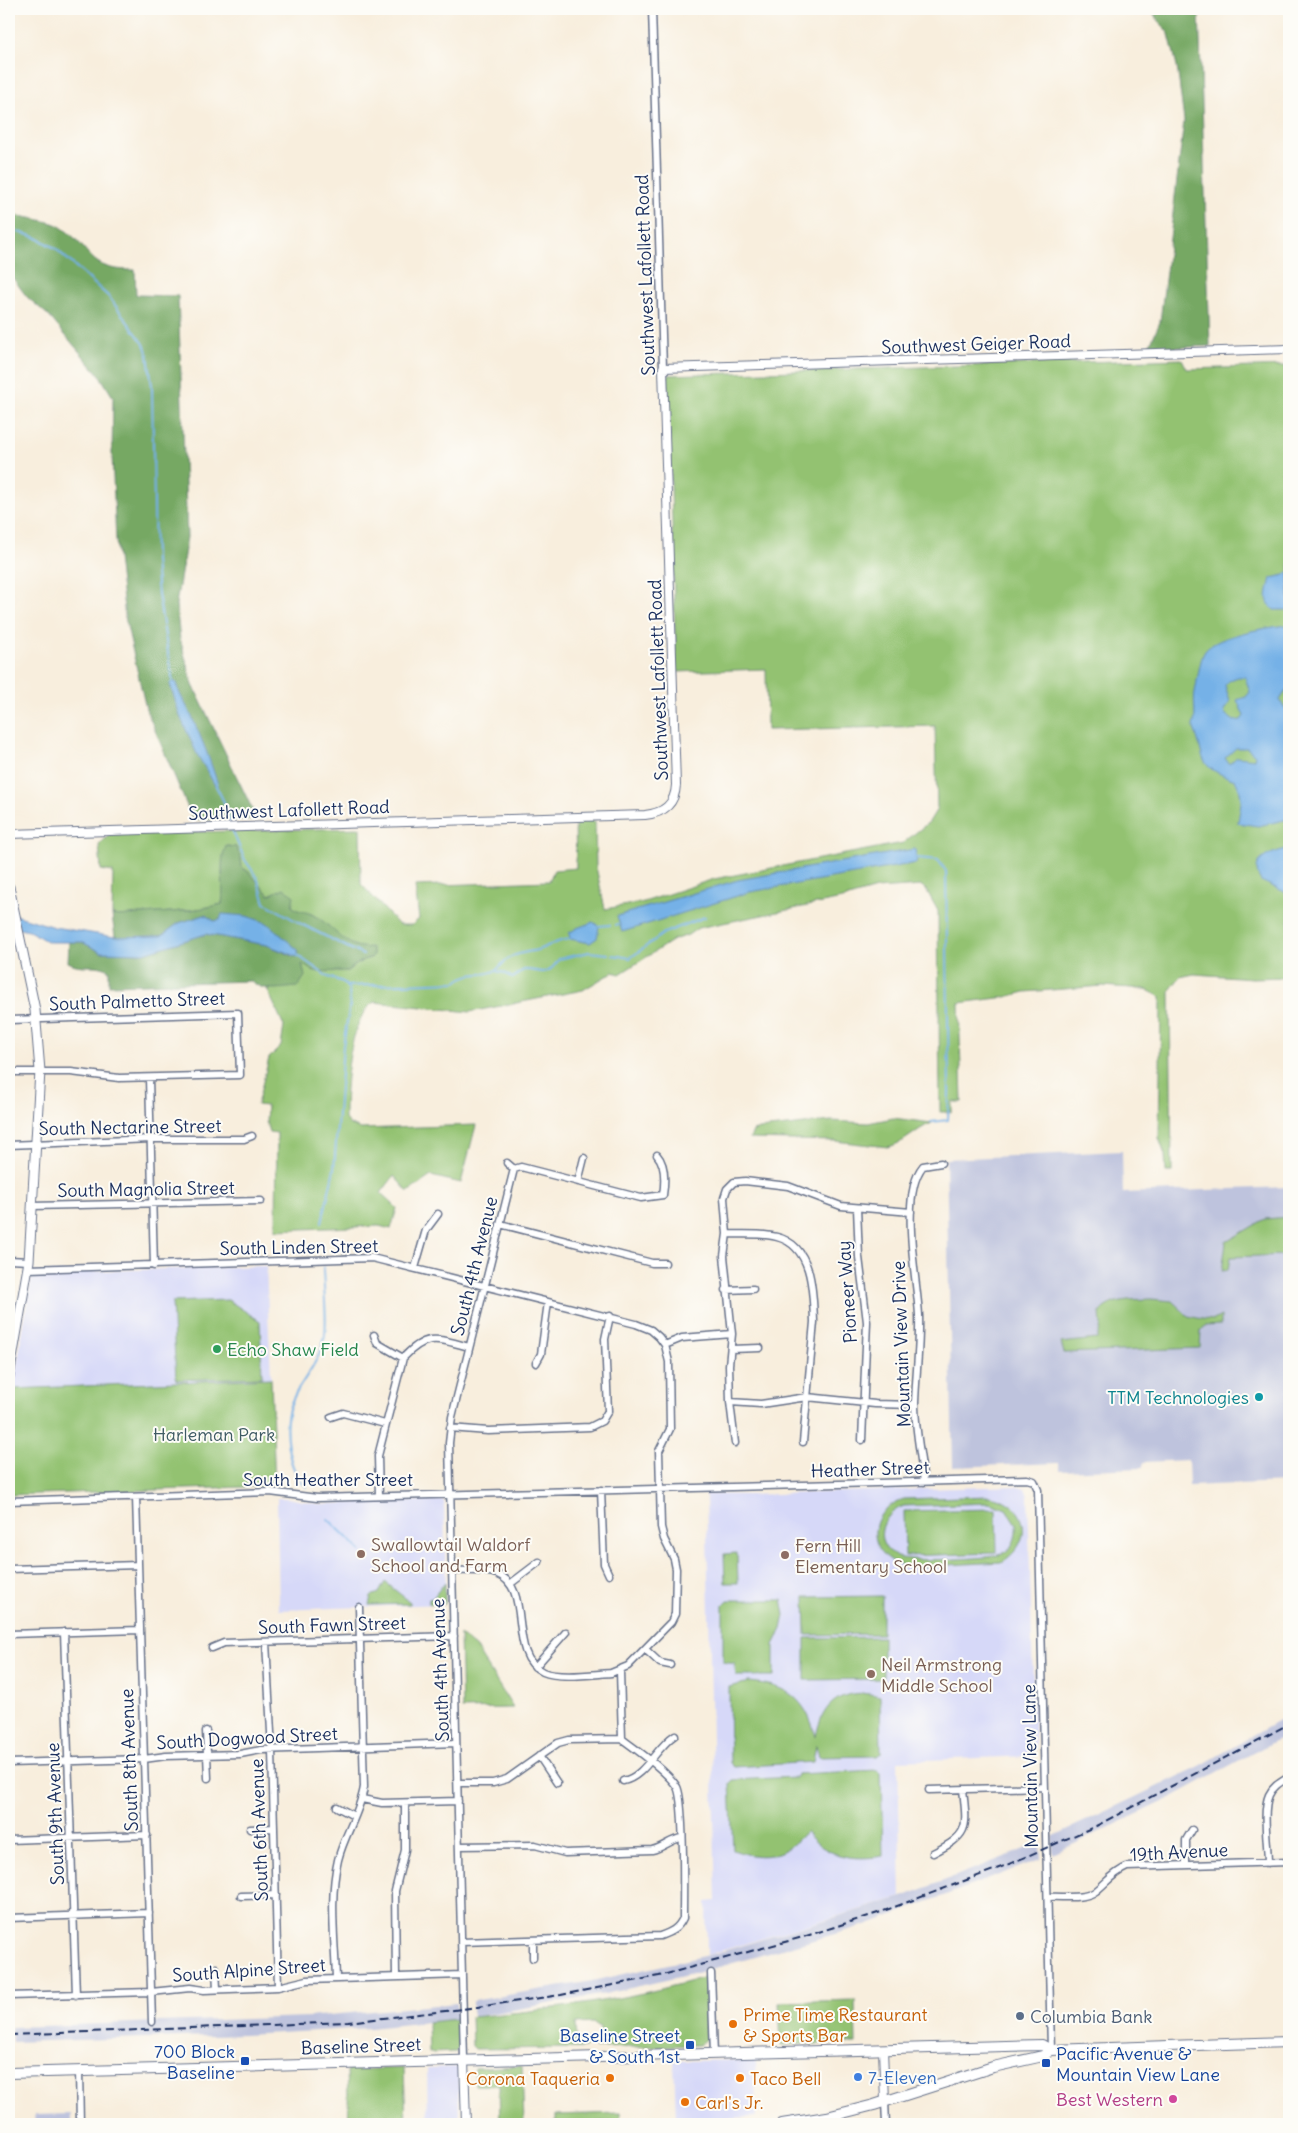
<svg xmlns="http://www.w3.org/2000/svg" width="1298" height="2133" font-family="Delius,sans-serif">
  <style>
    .built { fill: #d6d8f8 }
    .industrial { fill: #bec3dd }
    .green { fill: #93c271; stroke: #577868; fill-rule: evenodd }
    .forest { fill: #76a863; stroke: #486c60 }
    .water { fill: #74b1e7; stroke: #4870a2; fill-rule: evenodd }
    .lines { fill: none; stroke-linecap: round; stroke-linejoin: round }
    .stream { stroke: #74b1e7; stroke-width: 2 }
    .minor-casing { stroke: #68728a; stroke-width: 9 }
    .tertiary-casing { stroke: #68728a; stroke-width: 10 }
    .secondary-casing { stroke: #68728a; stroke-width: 11 }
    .trunk-casing { stroke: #68728a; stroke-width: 12 }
    .minor { stroke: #fff; stroke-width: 6 }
    .tertiary { stroke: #fff; stroke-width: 8 }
    .secondary { stroke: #fff; stroke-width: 9 }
    .trunk { stroke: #fff; stroke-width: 10 }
    .rail { stroke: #1b2f5e; stroke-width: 2; stroke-dasharray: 8 4; stroke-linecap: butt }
    .leisure-dot { fill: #2e9e5b; stroke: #fdfcf7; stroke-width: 2 }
    .culture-dot { fill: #0f9aa8; stroke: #fdfcf7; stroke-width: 2 }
    .education-dot { fill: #8d6e63; stroke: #fdfcf7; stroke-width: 2 }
    .service-dot { fill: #5c6f8a; stroke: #fdfcf7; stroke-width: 2 }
    .food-dot { fill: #e8710a; stroke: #fdfcf7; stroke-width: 2 }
    .transit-dot { fill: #1a4fb4; stroke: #fdfcf7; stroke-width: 2 }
    .shop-dot { fill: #3f7fe0; stroke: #fdfcf7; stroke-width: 2 }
    .hotel-dot { fill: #d1479c; stroke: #fdfcf7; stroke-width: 2 }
    .labels { text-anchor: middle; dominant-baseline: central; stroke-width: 4; stroke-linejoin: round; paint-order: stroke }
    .street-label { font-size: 18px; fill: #1b2f5e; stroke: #fdfcf7 }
    .leisure-label { font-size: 18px; fill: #27864d; stroke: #fdfcf7; text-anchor: start }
    .culture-label { font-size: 18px; fill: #0d838f; stroke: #fdfcf7; text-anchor: end }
    .park-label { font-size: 18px; fill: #3f5b64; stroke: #fdfcf7 }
    .education-label { font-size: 18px; fill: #785e54; stroke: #fdfcf7; text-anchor: start }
    .food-label { font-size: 18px; fill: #c56008; stroke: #fdfcf7; text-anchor: start }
    .service-label { font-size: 18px; fill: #4e5e75; stroke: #fdfcf7; text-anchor: start }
    .transit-label { font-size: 18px; fill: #164399; stroke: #fdfcf7; text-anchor: end }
    .shop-label { font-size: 18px; fill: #366cbe; stroke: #fdfcf7; text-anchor: start }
    .hotel-label { font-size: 18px; fill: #b23c85; stroke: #fdfcf7; text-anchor: end }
  </style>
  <rect width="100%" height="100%" fill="#fdfcf7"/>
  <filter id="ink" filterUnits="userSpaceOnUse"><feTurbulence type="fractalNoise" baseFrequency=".02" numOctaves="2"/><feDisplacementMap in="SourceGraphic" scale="10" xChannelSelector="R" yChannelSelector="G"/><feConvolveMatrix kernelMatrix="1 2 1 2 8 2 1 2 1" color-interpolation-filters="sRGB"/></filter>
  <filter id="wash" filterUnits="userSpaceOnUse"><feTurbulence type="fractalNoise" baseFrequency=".0096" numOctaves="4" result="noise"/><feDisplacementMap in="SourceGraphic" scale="20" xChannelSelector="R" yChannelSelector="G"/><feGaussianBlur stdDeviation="1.12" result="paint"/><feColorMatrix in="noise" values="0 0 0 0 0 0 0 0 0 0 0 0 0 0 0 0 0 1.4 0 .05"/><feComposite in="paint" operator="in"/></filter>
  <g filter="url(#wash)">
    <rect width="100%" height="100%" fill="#f8eedd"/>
    <path class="built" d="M266 1266 271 1378 13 1389 32 1276 35 1273Z
      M1018 1486 1025 1488 1028 1496 1035 1758 1031 1756 898 1761 901 1897 707 1955 706 1902 716 1901 706 1494 748 1495Z
      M277 1498H288L318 1504 441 1500 444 1501 446 1604 279 1610Z
      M755 2060 756 2117 676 2120 674 2061Z
      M455 2067 458 2069 459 2124H428L427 2068Z"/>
    <path class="industrial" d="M1122 1151 1123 1193 1289 1187V1482L1189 1486 1188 1460 1143 1462V1468L1059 1471V1463L953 1467 946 1159Z
      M1289 1715 1288 1734 1161 1803 1053 1854 1052 1837 1200 1766Z
      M1040 1843 1041 1859 866 1925 705 1971 605 1994 472 2017V2001L593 1981 717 1953 902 1897Z
      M457 2003V2019L370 2028 245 2035 12 2042 11 2027 308 2017Z
      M71 2114V2124H35L34 2115Z"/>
    <path class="green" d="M1182 359 1187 369 1289 366V977L1252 978 1194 974 1180 977 1170 990 1172 1172H1166L1165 1155 1159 1138 1161 997 1145 989 1103 986 1025 992 1006 997 959 1003 962 1102H952V1112H940L938 911 927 891 922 886 876 889 842 899 698 928 688 935 673 940 620 974 613 972 583 990 470 1012 374 1002C348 1019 345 1090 345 1119L350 1125 361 1129 476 1125 461 1183 431 1176 408 1192 394 1176 381 1193 397 1208 391 1229 379 1226 276 1230 277 1133 269 1132 266 1122 267 1106 257 1105 269 1058 281 1046 284 1026 267 989 298 986 302 963 347 971 363 960 373 957 348 943 312 914 299 912 292 906 269 895 249 872 242 868 241 858 236 847 226 846 222 874 224 891 222 904C195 911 171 912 143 914 132 914 123 917 112 915L113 872 101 870 99 845 110 834 360 828 361 884 399 925H412L419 919 415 886 549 881 554 870 576 868 575 821H595L596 867 605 909 644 902 714 879 903 843 929 822 937 809 935 726 767 730 766 669 676 672 668 375Z
      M893 1118 932 1123C916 1129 905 1143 888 1147L834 1141 750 1139 753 1131 760 1129 831 1121 868 1123Z
      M1289 1217V1255L1230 1257 1228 1270 1222 1271 1226 1242 1265 1219Z
      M1151 1299 1172 1301 1188 1316 1202 1319 1214 1320 1221 1316V1325L1205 1326 1201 1331 1200 1348 1064 1353 1061 1343 1097 1339 1101 1326 1100 1312C1112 1298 1133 1300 1151 1299Z
      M228 1300 260 1321 262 1377 176 1380 172 1302Z
      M271 1378 275 1486 9 1495V1415L13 1389Z
      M989 1496C1028 1502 1036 1541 1002 1562L909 1567C866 1559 863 1512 904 1499ZM989 1503 1006 1509 1016 1524C1017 1537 1014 1547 1002 1554 992 1559 909 1562 898 1557 871 1546 880 1514 904 1506Z
      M996 1509 997 1553 905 1556 904 1511Z
      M737 1553 738 1583H725L724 1554Z
      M385 1582 410 1602V1604L369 1605 371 1596 379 1593Z
      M445 1582V1604H429V1599L433 1598Z
      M882 1596V1634L806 1635 805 1597Z
      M728 1600H782L785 1615 782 1629 774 1645V1676H736L735 1664 723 1662V1605Z
      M460 1635 476 1648 513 1708 462 1709Z
      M883 1637V1679L805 1680V1638Z
      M749 1682C788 1685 806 1699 816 1737 822 1701 844 1687 880 1696L881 1753 877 1756 819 1757 816 1745 813 1762 734 1767 730 1763 729 1687Z
      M878 1770 881 1773 883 1856C853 1861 824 1857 806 1831 785 1857 764 1861 733 1850L730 1783 733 1780 796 1777 797 1774Z
      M705 1977 707 2039 699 2045 595 2048 600 2039V2027L594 2023 576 2024 577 2040H590L585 2048 475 2049 472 2046 471 2017C549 2010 630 2000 705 1977Z
      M855 2000 856 2043 781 2045 779 2002Z
      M457 2019 459 2048 456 2052 429 2053 428 2022Z
      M522 2066 524 2124H500L499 2085H475V2068Z
      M404 2068 406 2124H349L347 2070Z
      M620 2113 621 2122 555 2124V2115Z"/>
    <path class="forest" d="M1150 9H1199L1210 346 1148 349 1160 322 1184 121 1177 66 1169 34Z
      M9 213C22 218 52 220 61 227 94 249 85 271 135 270L136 295 178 296 187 537 176 604 180 639 193 685 257 819 193 820 146 709 125 617 116 541 112 455 113 397 100 376 48 315 27 297 9 273Z
      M226 846 236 847 241 858 242 868 249 872 269 895 284 888 294 896 292 906C299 913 305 910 313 915 334 925 345 951 371 947L373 952V957L363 960 347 971 314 972 302 964 305 976 298 987C281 988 264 993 251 981L109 985V970C96 962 82 970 68 962L69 942H82L101 952 144 953 206 934 267 945 295 957 298 950 278 934 220 920 214 921 205 915 179 923 161 936 115 937 112 915C123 917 132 914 143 914 171 912 195 911 222 904 225 884 218 864 226 846Z"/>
    <path class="water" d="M1289 571V610H1274C1263 600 1268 592 1271 578L1285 575Z
      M1289 625V686L1280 700 1284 708 1289 709V819L1258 826 1238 823C1240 804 1245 799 1235 780 1194 765 1207 760 1193 726 1197 714 1193 704 1195 692 1197 683 1200 657 1205 651 1217 635 1269 627 1289 625ZM1238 677H1245L1250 692 1246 697 1237 700 1244 716 1241 720 1234 721 1225 714 1224 710 1230 702 1225 685 1230 680ZM1236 748H1247L1255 755 1254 759 1237 757 1229 764 1225 758Z
      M172 681 177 683C177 693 187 705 191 715 201 737 211 762 218 785L216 787 197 754 180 716 170 684Z
      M1289 848V894L1261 881C1247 859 1272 853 1289 848Z
      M915 849 917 863 750 892 622 932 617 916 738 880Z
      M9 913 54 927 115 937 161 936 179 923 205 915 214 921 220 920 222 914 246 916 267 923 298 950V957L267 945 206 934 144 953 101 952 82 942H48L29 931 9 927Z
      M593 922 599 926 597 938 590 943 570 939 569 933 577 928Z"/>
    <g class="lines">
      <path class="stream" d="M9 229 35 237 55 248 109 297 144 344 148 355 152 386 155 560 158 594 173 682
        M216 786 224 802 230 825
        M232 830 245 860 257 877 265 903 303 925 363 955
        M917 858 938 860 946 871 949 1092 948 1120 931 1122
        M615 925 618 924
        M599 926 610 925
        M297 955 328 977 343 982 349 990 350 1004 343 1046 334 1169 322 1222
        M613 955 630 958 664 933 705 917
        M496 971 505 973 512 978C517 977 520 970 525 970 543 970 546 979 559 959L589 952 608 954
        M347 986 456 982C472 969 484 978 496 970 502 966 504 960 511 957 519 953 529 952 537 950 549 946 558 940 570 939
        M307 1487C287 1471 281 1424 292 1401 300 1382 318 1364 323 1344 329 1326 323 1287 323 1267
        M328 1519 361 1551"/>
    </g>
  </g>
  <g filter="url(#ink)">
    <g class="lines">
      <g class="minor-casing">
        <path id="minor" d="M652 9 663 368
          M9 1020 238 1013 240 1075 119 1078 71 1072H9
          M149 1078 154 1266
          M9 1145 151 1139H244L252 1136
          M507 1163 514 1169 521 1167 641 1198 663 1195C665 1182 666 1165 657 1155
          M578 1182 584 1158
          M32 1206 261 1201
          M857 1208 859 1257 867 1322 862 1440
          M911 1212 841 1206 788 1186 745 1181 734 1182 727 1189 724 1198 727 1234 724 1256 732 1334 729 1365 730 1402 761 1404 807 1397 875 1404 915 1405
          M500 1224 652 1263H665
          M727 1234C743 1235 762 1233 777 1237 813 1246 813 1292 814 1322L803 1442
          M9 1260 29 1261
          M415 1268 426 1230 438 1214
          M28 1269 372 1258 636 1324 651 1330 659 1337 665 1345 669 1362 670 1429 659 1451 661 1527 664 1539 674 1559 676 1569 675 1614 671 1622 628 1666 611 1673C594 1674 559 1679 543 1672 506 1655 534 1588 497 1574 484 1569 466 1571 452 1571
          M726 1290 753 1289
          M9 1327H17
          M374 1335 377 1343 403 1358C427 1332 438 1339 469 1347
          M665 1345 682 1338 732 1334
          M731 1349 760 1348
          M536 1363 541 1354 548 1302
          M730 1402 735 1443
          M331 1417 343 1413 385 1424
          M450 1428 488 1431 590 1427 602 1421 608 1411 605 1339 610 1316
          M924 1482C921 1456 915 1429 915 1403 916 1374 920 1344 919 1315 917 1278 899 1195 923 1166L941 1163
          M601 1490 604 1564 609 1575
          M379 1496 378 1456 403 1358
          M136 1497 152 2022
          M9 1501 270 1492 317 1498 1027 1479 1034 1481 1038 1490 1051 2050
          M9 1569 138 1565
          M510 1584 539 1562
          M64 1632 76 1995
          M9 1634 140 1630
          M266 1642 272 1750 278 1987
          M212 1648 224 1643 454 1636
          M645 1649 660 1663 670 1665
          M535 1667 566 1632
          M620 1671 622 1739
          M206 1731 208 1778
          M539 1756 557 1783
          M9 1763 144 1759 166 1756 240 1754 261 1750 456 1743
          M623 1781C645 1777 656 1747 675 1735
          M458 1783H493L507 1779 558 1743 569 1740 622 1739C637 1750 667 1771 677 1787 685 1802 683 1896 683 1918 678 1929 671 1932 660 1936L461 1942
          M929 1790 1045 1787
          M362 1799 382 1803 458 1801
          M337 1807 354 1816
          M250 1829 274 1828
          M9 1840 147 1835
          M459 1846 535 1845 565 1853 652 1850C663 1848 671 1839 682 1838
          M933 1853C970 1834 967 1829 963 1789
          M1268 1863C1268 1846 1262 1810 1269 1795 1273 1786 1281 1782 1289 1777
          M1186 1865V1840L1192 1830
          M241 1896 276 1895
          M1049 1897C1063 1896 1084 1900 1096 1891 1107 1882 1113 1873 1127 1867L1289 1862
          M9 1918 149 1913
          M533 1940V1958
          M216 1968 217 1989
          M711 1973 714 2054
          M396 1977 395 1891 405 1850V1803
          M336 1979C335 1940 329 1898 338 1860 344 1835 360 1813 364 1787L359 1607
          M9 1996 151 1992 190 1988 204 1990 278 1987 307 1980 462 1975
          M464 2059 449 1443 452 1417 514 1169
          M79 2071 80 2124
          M885 2101 886 2124"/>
      </g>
      <g class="tertiary-casing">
        <path id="tertiary" d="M9 834 645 815C663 813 675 805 676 785L663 368 1289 349
          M883 2049 885 2101
          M464 2059 466 2124"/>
      </g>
      <g class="secondary-casing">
        <path id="secondary" d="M9 887 35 1010 40 1071 29 1261 9 1376"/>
      </g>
      <g class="trunk-casing">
        <path id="trunk" d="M9 2073 1042 2045 1051 2050 1289 2042
          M782 2124 827 2117 874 2105 993 2067 1043 2056 1051 2050"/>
      </g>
      <use href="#minor" class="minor"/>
      <use href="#tertiary" class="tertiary"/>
      <use href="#secondary" class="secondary"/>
      <use href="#trunk" class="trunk"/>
      <path class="rail" d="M9 2035 348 2022 463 2009 561 1995 659 1976 803 1937 881 1912 1007 1865 1096 1826 1289 1724"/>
    </g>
  </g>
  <circle class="leisure-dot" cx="217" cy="1349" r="5"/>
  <circle class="culture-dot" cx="1259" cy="1397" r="5"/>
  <g class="education-dot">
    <circle cx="361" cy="1554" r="5"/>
    <circle cx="785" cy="1555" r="5"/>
    <circle cx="871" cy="1674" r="5"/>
  </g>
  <circle class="service-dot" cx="1020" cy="2016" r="5"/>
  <g class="food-dot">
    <circle cx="733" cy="2024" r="5"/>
    <circle cx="610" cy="2078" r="5"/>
    <circle cx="740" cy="2078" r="5"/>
    <circle cx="685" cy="2102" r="5"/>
  </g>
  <g class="transit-dot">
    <rect x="685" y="2040" width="10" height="10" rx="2.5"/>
    <rect x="240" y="2056" width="10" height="10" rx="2.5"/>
    <rect x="1041" y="2058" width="10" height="10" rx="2.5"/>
  </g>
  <circle class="shop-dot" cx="858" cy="2077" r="5"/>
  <circle class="hotel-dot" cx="1173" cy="2099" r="5"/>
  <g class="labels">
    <g class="street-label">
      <text transform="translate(645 275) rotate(-92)">Southwest Lafollett Road</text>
      <text transform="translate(976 344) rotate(-2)">Southwest Geiger Road</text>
      <text transform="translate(658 680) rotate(-92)">Southwest Lafollett Road</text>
      <text transform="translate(289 810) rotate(-2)">Southwest Lafollett Road</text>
      <text transform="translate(137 1001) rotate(-2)">South Palmetto Street</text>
      <text transform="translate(130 1127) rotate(-1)">South Nectarine Street</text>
      <text transform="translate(146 1189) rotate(-1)">South Magnolia Street</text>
      <text transform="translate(299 1247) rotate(-1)">South Linden Street</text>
      <text transform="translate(474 1266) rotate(-76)">South 4th Avenue</text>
      <text transform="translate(847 1292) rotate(-94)">Pioneer Way</text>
      <text transform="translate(901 1344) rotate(-92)">Mountain View Drive</text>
      <text transform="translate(870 1469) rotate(-2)">Heather Street</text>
      <text x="328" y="1479">South Heather Street</text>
      <text transform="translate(332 1625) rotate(-2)">South Fawn Street</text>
      <text transform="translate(440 1670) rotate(-92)">South 4th Avenue</text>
      <text transform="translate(247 1738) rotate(-3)">South Dogwood Street</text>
      <text transform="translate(129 1760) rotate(-92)">South 8th Avenue</text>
      <text transform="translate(1030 1766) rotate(-91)">Mountain View Lane</text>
      <text transform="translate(55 1814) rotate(-92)">South 9th Avenue</text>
      <text transform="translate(259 1830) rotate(-92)">South 6th Avenue</text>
      <text transform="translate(1179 1852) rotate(-3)">19th Avenue</text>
      <text transform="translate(249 1970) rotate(-4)">South Alpine Street</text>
      <text transform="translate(361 2046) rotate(-2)">Baseline Street</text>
    </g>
    <g class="leisure-label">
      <text x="227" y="1349">Echo Shaw Field</text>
    </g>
    <g class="culture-label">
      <text x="1249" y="1397">TTM Technologies</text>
    </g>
    <g class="park-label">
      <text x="214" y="1434">Harleman Park</text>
    </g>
    <g class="education-label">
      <text x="371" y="1544">Swallowtail Waldorf<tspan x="371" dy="21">School and Farm</tspan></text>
      <text x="795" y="1545">Fern Hill<tspan x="795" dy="21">Elementary School</tspan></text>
      <text x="881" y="1664">Neil Armstrong<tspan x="881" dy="21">Middle School</tspan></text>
    </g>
    <g class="food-label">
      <text x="743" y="2014">Prime Time Restaurant<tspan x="743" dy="21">&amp; Sports Bar</tspan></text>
      <text x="600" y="2078" text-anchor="end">Corona Taqueria</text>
      <text x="750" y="2078">Taco Bell</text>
      <text x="695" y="2102">Carl's Jr.</text>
    </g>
    <g class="service-label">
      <text x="1030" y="2016">Columbia Bank</text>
    </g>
    <g class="transit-label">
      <text x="680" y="2035">Baseline Street<tspan x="680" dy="21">&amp; South 1st</tspan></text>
      <text x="235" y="2051">700 Block<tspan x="235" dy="21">Baseline</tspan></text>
      <text x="1056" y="2053" text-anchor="start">Pacific Avenue &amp;<tspan x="1056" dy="21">Mountain View Lane</tspan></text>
    </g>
    <g class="shop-label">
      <text x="868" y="2077">7-Eleven</text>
    </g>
    <g class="hotel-label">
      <text x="1163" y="2099">Best Western</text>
    </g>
  </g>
  <rect width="1298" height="2133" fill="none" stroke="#fdfcf7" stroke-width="30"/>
</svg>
